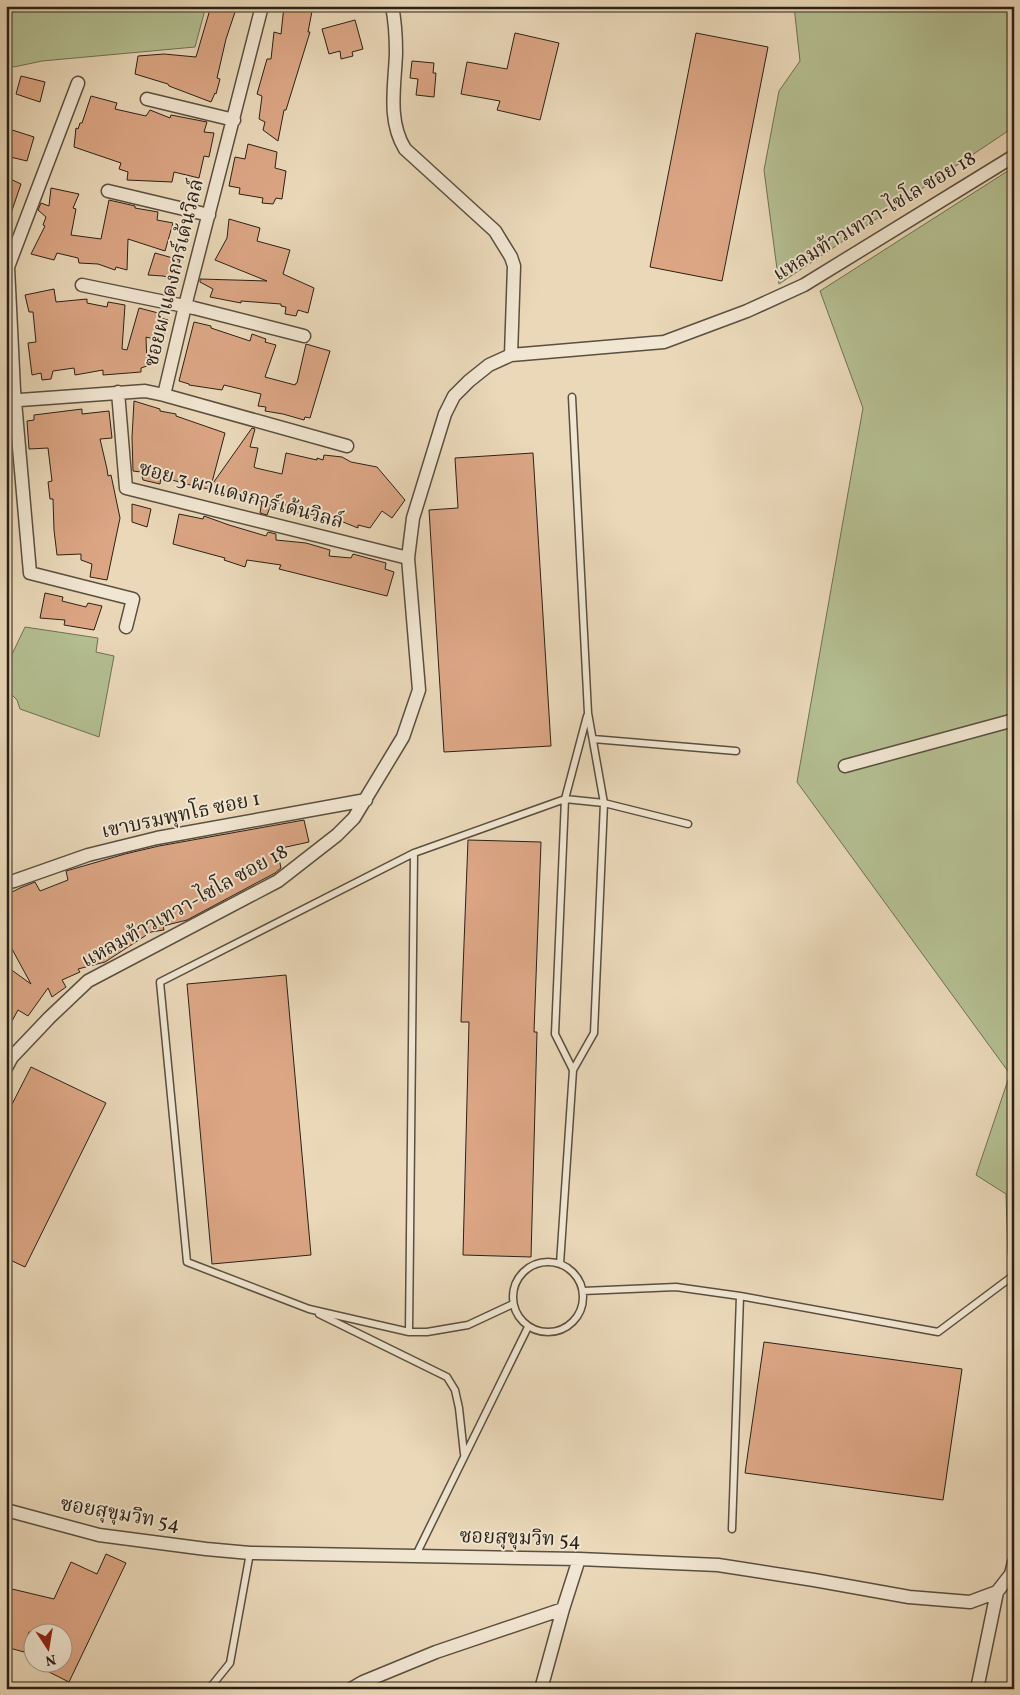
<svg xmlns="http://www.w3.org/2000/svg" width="1020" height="1695" font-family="Vollkorn,'Noto Serif Thai',serif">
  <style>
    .green { fill: #b4bf92; stroke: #6f7054 }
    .building { fill: #dca685; stroke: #2a2117 }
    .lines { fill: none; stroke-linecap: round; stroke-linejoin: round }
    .service-casing { stroke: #5a4f40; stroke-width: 9 }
    .minor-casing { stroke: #5a4f40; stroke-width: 15 }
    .service { stroke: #f1e6d2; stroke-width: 6 }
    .minor { stroke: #f1e6d2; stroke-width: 12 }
    .labels { text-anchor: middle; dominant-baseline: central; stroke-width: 4; stroke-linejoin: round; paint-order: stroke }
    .street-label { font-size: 20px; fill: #2a2117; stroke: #f1e6d2 }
  </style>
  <rect width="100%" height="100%" fill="#ead8b9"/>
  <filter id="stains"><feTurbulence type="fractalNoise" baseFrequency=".004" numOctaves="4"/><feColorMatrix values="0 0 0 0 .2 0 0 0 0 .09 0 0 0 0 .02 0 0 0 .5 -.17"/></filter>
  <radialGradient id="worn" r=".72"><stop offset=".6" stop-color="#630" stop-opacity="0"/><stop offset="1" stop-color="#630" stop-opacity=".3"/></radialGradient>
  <path class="green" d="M6 6H206L195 47 42 61 14 67 6 64Z
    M794 6H1014V127L779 284 764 170 779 91 800 61Z
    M1014 167V1250L1008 1255 1006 1194 976 1175 1010 1074 797 782 863 408 820 291Z
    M25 627 98 638 96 652 114 656 99 737 20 709 17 700 6 689V667Z"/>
  <path class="building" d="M211 6H237L226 39 217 78 220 79 216 94 215 93 211 102 169 86 168 84 135 74 138 56 164 54 196 57Z
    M284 6H313L308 32H310L286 110H284L278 141 263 130 265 122 259 119 262 96 257 94 267 59H271L274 32 281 34Z
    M355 20 363 49 352 52 353 56 341 59 340 51 329 54 322 29Z
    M515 33 559 43 540 120 497 110 500 101 461 94 467 62 507 69Z
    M696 33 768 47 722 281 650 267Z
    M412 61 434 63 433 73H436L434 97 416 95 418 79 410 78Z
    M21 76 45 82 40 102 16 94Z
    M91 96 117 103 115 109 146 116 150 110 170 118 171 115 207 122 204 132 214 133 209 157 204 156 199 178 174 172 172 182 127 180 128 172 119 169 121 163 74 147 76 128 78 129 80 123H82Z
    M6 128 34 137 27 161 6 156Z
    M248 144 277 152 275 168 286 171 282 199 276 198 273 204 262 203 263 198 239 194 240 188 229 186 235 157 245 159Z
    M6 177 21 184 8 222H6Z
    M51 188 79 194 73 208 76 209 71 235 101 239 109 200 135 206V208L158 212 157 220 173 223 165 251 128 239 127 270 116 267 115 270 98 264 79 263 78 258 57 253 54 260 31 254 45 226 43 225 46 217 38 210 41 203 49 206Z
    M229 219 260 228 257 241 290 250 283 274 314 288 308 313 298 310 296 316 285 314 286 307 281 306V304L241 301V303L210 297 213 289 200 282V279L267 281 215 260 227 238Z
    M155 253 180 260 174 279 163 276 148 275Z
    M54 289 56 302 87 299V303L107 307 108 302 125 305 122 349 127 350 139 308 162 314 161 318 168 320 164 335 155 333 154 339 146 337 147 366 141 368V372L103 375V370L75 375 74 368 53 371 51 379 42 380 41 373 32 375 28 343 36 342 33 312H29L25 295Z
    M194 322 211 326V328L250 341 252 334 266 339 265 342 276 345 265 377 295 385 296 383H297L306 344 330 351 310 418 305 417 304 420 283 414 265 411 266 407 258 406 261 394 224 385 222 390 189 385V384L179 381Z
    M134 401 160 409V411L176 414V416L225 433 211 486 252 428 255 429 250 447 258 448 254 467 256 468 282 474 286 453 317 460V458L323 460 324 455 342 457 351 462 377 467 405 500 392 518 382 511 370 528 358 525V528L343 522 316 520 317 515 291 512 290 506 272 502 267 515 260 513 262 501 233 498V494L194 486 161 477 160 484 143 480 141 472 133 471 132 437Z
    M82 409V414L109 411 112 438 100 439 107 469 108 476 111 475 120 518 107 580 90 577 92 564 81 560V554L57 555 54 530 53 499H50L48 482 52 481 48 448 29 449 27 421 34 420V415Z
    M533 453 551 746 444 752 429 510 458 508 455 458Z
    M132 504 151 509 147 527 132 522Z
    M179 514 203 519 204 516 229 525 266 536 268 532 276 534V540L306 543 330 550 329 556 351 558 353 554 386 563 385 569 394 572 387 596 279 569 281 565 247 560 245 567 224 560 225 558 173 544Z
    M45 593 63 597 62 601 86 607 88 603 102 606 94 630 64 625 65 620 40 618Z
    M304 820 309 842 277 849 281 868 275 873 187 920 163 926 164 930 151 932 105 962 78 969 80 972 62 980 66 987 52 997 48 988 28 1016 18 1010 6 1032V966L31 984 6 938V895L20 888 35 882 40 891 68 880 66 871 125 854 159 846Z
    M468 840 541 842 534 1032H537L531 1257 463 1255 469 1022H461Z
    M286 975 311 1255 212 1264 187 984Z
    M31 1067 106 1103 25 1267 6 1258V1116Z
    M764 1342 962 1369 943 1500 745 1473Z
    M106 1554 126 1563 69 1682 49 1672 54 1662H62V1632H29L24 1652 6 1647V1612L12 1589 54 1599 71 1562 97 1574Z"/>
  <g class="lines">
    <g class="service-casing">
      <path id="service" d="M593 739 736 751
        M414 853 160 982 187 1262 309 1309 409 1332H427L468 1325 513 1304
        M573 1070 555 1034 565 799 587 716
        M513 1297a35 35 0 1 1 70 0a35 35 0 1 1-70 0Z
        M560 1264 573 1070 594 1033 604 803 588 713 572 397
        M583 1291 676 1287 740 1296 938 1332 1014 1275
        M319 1314 447 1377 455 1390 459 1408 464 1454
        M409 1332 414 853 565 799 604 803 688 824
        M732 1529 740 1296
        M416 1555 528 1327
        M209 1689 230 1663 250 1553"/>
    </g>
    <g class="minor-casing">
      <path id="minor" d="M392 6C395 21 396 38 396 53 395 85 387 120 405 149L495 231 511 257 514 266 511 355
        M78 83 8 267 14 390 30 573 133 599 126 627
        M147 99 234 120
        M108 191 209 215
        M82 285 194 308 304 336
        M118 392 126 488 408 558
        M164 395 347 446
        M6 401 145 391 164 395 185 306 262 6
        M845 766 1014 720
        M6 883 14 881 88 855 157 838 366 800
        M6 1068 12 1057 49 1018 88 981 278 881 337 835 354 818 403 737 419 690 408 558 413 518 445 414 454 396 469 381 489 365 511 355 664 342 747 311 804 285 1014 156
        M6 1510 99 1535 206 1549 250 1553 579 1559 718 1565 814 1580 909 1597 970 1602 997 1592 1011 1574 1014 1562
        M351 1689 363 1682 436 1652 563 1609 579 1559
        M541 1689 563 1609
        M977 1689 997 1592"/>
    </g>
    <use href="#service" class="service"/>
    <use href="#minor" class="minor"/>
  </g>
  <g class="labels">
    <g class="street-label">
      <text transform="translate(875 217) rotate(-31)">แหลมท้าวเทวา-ไซโล ซอย 18</text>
      <text transform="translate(175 273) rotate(-76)">ซอยผาแดงการ์เด้นวิลล์</text>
      <text transform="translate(241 496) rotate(15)">ซอย 3 ผาแดงการ์เด้นวิลล์</text>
      <text transform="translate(181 816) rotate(-12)">เขาบรมพุทโธ ซอย 1</text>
      <text transform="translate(185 907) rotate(-29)">แหลมท้าวเทวา-ไซโล ซอย 18</text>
      <text transform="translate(120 1515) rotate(10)">ซอยสุขุมวิท 54</text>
      <text transform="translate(520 1539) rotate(2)">ซอยสุขุมวิท 54</text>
    </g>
  </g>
  <rect width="1020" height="1695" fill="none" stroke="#ead8b9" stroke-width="25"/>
  <rect x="8" y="8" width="1005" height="1680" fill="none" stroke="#2a2117" stroke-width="2.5"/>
  <rect x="12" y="12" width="995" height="1670" fill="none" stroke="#2a2117"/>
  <g transform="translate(48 1648) rotate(168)"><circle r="24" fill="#f1e6d2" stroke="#a19787"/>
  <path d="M0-4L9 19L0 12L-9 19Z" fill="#8f2418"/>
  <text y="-8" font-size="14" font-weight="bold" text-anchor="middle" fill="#2a2117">N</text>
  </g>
  <rect width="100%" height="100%" filter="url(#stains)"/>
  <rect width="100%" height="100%" fill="url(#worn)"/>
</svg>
